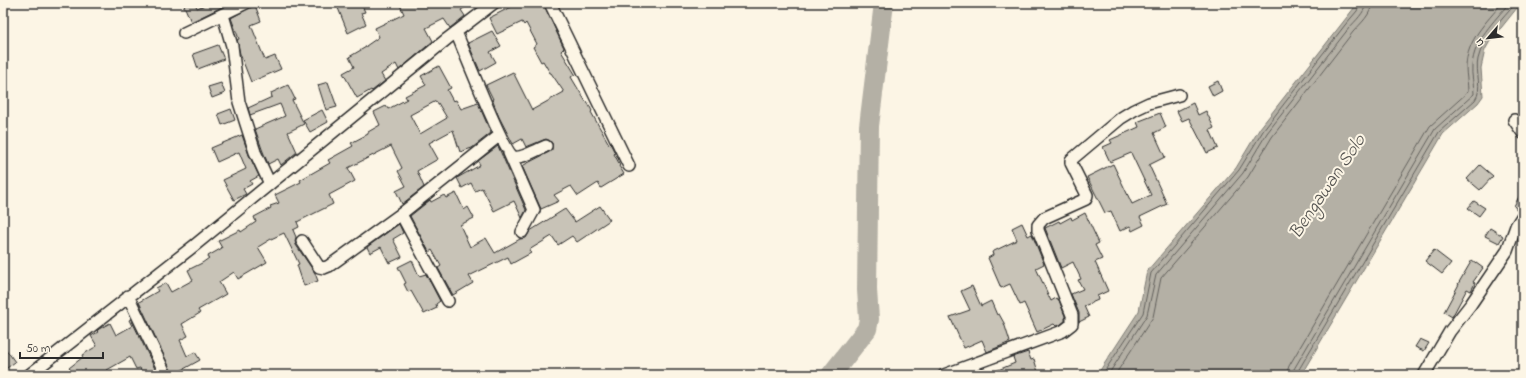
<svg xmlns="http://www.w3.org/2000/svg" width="1526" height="378" font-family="'Indie Flower',sans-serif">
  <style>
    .water { fill: #b4b0a5; stroke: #7d7b74 }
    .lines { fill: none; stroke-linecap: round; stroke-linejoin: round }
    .shore { stroke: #62605c; stroke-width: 1 }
    .river { stroke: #b4b0a5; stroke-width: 20 }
    .building { fill: #c8c3b7; stroke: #2b2b2b; fill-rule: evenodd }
    .minor-casing { stroke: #2b2b2b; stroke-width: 14 }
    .minor { stroke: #fcf5e5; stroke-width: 11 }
    .labels { text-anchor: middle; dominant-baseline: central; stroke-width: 4; stroke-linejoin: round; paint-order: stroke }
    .water-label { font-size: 19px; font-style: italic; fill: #545350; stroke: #fcf5e5 }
  </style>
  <rect width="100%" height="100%" fill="#fcf5e5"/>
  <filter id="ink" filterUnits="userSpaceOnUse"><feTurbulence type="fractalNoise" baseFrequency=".025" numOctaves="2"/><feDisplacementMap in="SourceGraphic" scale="8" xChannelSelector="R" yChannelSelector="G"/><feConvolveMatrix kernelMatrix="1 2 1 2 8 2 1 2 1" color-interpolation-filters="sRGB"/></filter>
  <g filter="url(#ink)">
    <path class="water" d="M1358 3H1521L1501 28 1494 34 1485 50 1481 68 1483 96 1478 103 1443 134 1301 375H1097L1139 311 1147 271 1236 168 1260 128Z"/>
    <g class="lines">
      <path class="shore" d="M1102 375 1143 313 1151 273 1239 170 1263 131 1345 25 1357 11 1361 3
        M1108 375 1147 315 1156 275 1243 173 1267 133 1349 28C1355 21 1365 13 1366 3
        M1115 375 1153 317 1161 278 1248 177 1272 137 1353 32C1361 23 1371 15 1372 3
        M1286 375 1289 366 1430 126 1468 92C1468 84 1466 75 1466 67 1467 39 1486 23 1502 3
        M1292 375 1294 369 1435 129 1474 94C1474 84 1471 75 1472 66 1474 39 1494 22 1509 3
        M1297 375 1298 371 1439 132 1475 100C1483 89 1475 72 1478 59 1483 37 1502 20 1516 3"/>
      <path class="river" d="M831 375 867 329 869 319 867 290 869 126 884 3"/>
    </g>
    <path class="building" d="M183 3H195L197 8 211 3H230L191 22Z
      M336 3H361L365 12 361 13 366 24 348 33Z
      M399 3H472L461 10 465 16 450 28 444 19 426 28 433 41 399 70 396 64 381 74 385 81 372 91 371 90 357 98 343 73 354 67 349 57 366 47V46L379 37 375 28 404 14Z
      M519 3H543L564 48 561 51 575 74 571 77 586 102 587 101 592 111 591 112 609 144 610 143 615 153 614 154 620 165 619 166 624 174 601 188 598 183 578 196 571 186 554 195 559 201 541 209 522 166 549 152 552 150V143L550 141 546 139 526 147 522 139 513 144 499 117 492 99H493L486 85 513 72 532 110 564 92 551 73H550L543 61 541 62 533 47 537 44 526 23 524 25 522 22 497 34 489 18Z
      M255 5 261 21 251 25 265 60 275 56 281 69 251 82 240 54 237 40 239 39 231 18Z
      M492 31 501 46 490 52 496 62 480 71 468 43Z
      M218 45 224 59 198 69 193 54Z
      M439 66 451 88 447 90 453 101 456 100 461 109 478 103 491 133 472 148 460 152 453 130 429 143 438 159 417 171 424 187 402 204 396 191 406 186 398 171 402 168 391 146 348 168 355 181 329 195 333 204 297 222 299 227 293 230 296 237 295 241 296 245 315 273 318 281 304 286 297 265 299 264 284 233 271 239 258 247 267 262 238 279 234 272 219 282 226 294 198 310 200 313 182 324 188 336 180 340 187 356 195 352 200 360 173 375 139 302 158 291 156 288 166 283 171 292 193 280 188 270 202 263 209 258 208 256 222 248 218 241 240 230 241 232 256 222 254 217 271 208 270 206 279 203 275 195 301 182 300 180 330 163 328 160 353 146 351 143 368 134V132L380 125 374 112 386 106 388 109 407 99 405 96 426 85 421 76ZM436 101 437 103H438L447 118 420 134 410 115Z
      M1218 81 1222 91 1213 96 1208 86Z
      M328 82 337 107 326 110 318 85Z
      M221 83 225 93 212 98 208 87Z
      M288 85 295 99 292 100 304 124 288 132 297 152 281 165 278 159 268 164 262 149 255 129 285 116 280 104 250 115 248 108 272 97 271 93Z
      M1193 103 1198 115 1206 111 1214 128 1210 130 1218 148 1207 153 1189 118 1182 121 1177 111Z
      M231 109 235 120 222 125 218 114Z
      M322 110 328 122 310 132 303 120Z
      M1160 113 1166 127 1154 133 1165 157 1149 165 1167 204 1140 217 1144 225 1132 231 1130 226 1120 231 1111 211 1105 213 1087 177 1113 164 1132 204 1151 195 1131 153 1110 162 1103 147 1112 143 1110 140 1139 127 1137 122Z
      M242 135 249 155 259 176 250 181 252 184 243 189 246 194 234 200 223 180 246 169 239 152 217 162 211 148Z
      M498 146 526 210 522 218 514 201 494 211 482 188 475 191 471 183 462 188 457 178 480 165 478 161Z
      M1480 165 1493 176 1480 190 1467 179Z
      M1523 189V208L1518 211 1514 206Z
      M456 193 464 210 468 207 474 218 460 225 470 247 486 238 495 253 520 239 526 238 530 231 565 209 575 222 600 206 610 220 577 242 572 236 558 245 552 236 529 250 531 253 511 264 508 257 469 276 473 283 453 295 438 268 441 266 432 250 429 252 410 216 430 200 431 202 444 195 446 198Z
      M1474 201 1485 208 1479 216 1468 208Z
      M1085 213 1099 243 1095 245 1102 259 1095 262 1108 291 1097 296 1098 300 1084 306 1089 317 1079 322V313L1071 294 1083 289 1078 280 1081 279 1073 262 1061 268 1045 228 1059 221 1060 223 1071 217 1072 220Z
      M1022 223 1028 236 1032 234 1044 264 1036 268 1051 301 1056 298 1059 300 1065 316V321L1060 325 1056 326 1054 324 1037 332 1024 303 1020 305 1010 284 1001 288 988 258 993 255 992 252 1017 240 1012 228Z
      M399 224 403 233 393 239 402 257 389 263 381 247 370 253 367 247Z
      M1490 228 1503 236 1499 243 1485 236Z
      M1434 250 1451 263 1442 274 1425 261Z
      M412 260 419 276 426 274 440 301 436 304 437 308 424 314 411 291 408 292 404 284 406 283 398 267Z
      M1472 260 1483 268 1473 282 1475 283 1471 291 1467 289 1452 317 1444 312 1459 284H1458Z
      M972 286 981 306 991 301 997 315 999 314 1004 323 1010 342 987 352 982 340 964 348 950 317 970 310 961 291Z
      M131 319 156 371 147 375H143L140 368 136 369 130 357 107 370V371L101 375H73L69 368 83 357 82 355 97 346 91 336 98 332 97 331 99 329 110 323 116 335 132 326 129 320Z
      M1420 339 1429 343 1424 351 1415 347Z
      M3 345 15 362 3 371Z
      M1028 352 1031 360 1034 359 1039 375H986L1015 363 1013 357Z"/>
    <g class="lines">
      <g class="minor-casing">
        <path id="minor" d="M550 3 629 166
          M223 15 232 46 239 102 255 152 270 184
          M456 32C463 48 504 153 514 157 521 159 539 149 546 146
          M184 33 246 3
          M1514 120 1523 133
          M509 153 534 210 522 232
          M401 214 448 301
          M302 241 319 267 324 268 329 266 401 214 500 135
          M128 296 166 375
          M29 375 195 245 447 39 494 3
          M944 375 1063 331 1072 324V315L1038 230V225L1044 218 1086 199 1087 195 1071 163V160L1121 118 1134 110 1149 103 1179 95
          M1424 375 1450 331 1471 304 1507 251 1516 226 1523 215"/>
      </g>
      <use href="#minor" class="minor"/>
    </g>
  </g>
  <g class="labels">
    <g class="water-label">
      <text transform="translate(1328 187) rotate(-56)">Bengawan Solo</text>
    </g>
  </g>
  <rect width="1526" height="378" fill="none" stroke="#fcf5e5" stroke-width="16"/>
  <rect x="8" y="8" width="1510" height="362" fill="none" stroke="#2b2b2b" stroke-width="1.5" filter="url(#ink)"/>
  <g transform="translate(1488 38) rotate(242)" stroke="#fcf5e5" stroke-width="3" paint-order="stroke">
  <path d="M0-3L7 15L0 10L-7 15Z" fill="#2b2b2b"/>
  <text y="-6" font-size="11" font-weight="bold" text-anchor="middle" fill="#2b2b2b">U</text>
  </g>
  <path d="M20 352v6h83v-6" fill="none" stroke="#2b2b2b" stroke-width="2"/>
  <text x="26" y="352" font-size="12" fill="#2b2b2b" stroke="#fcf5e5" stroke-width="3" paint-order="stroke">50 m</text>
</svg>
